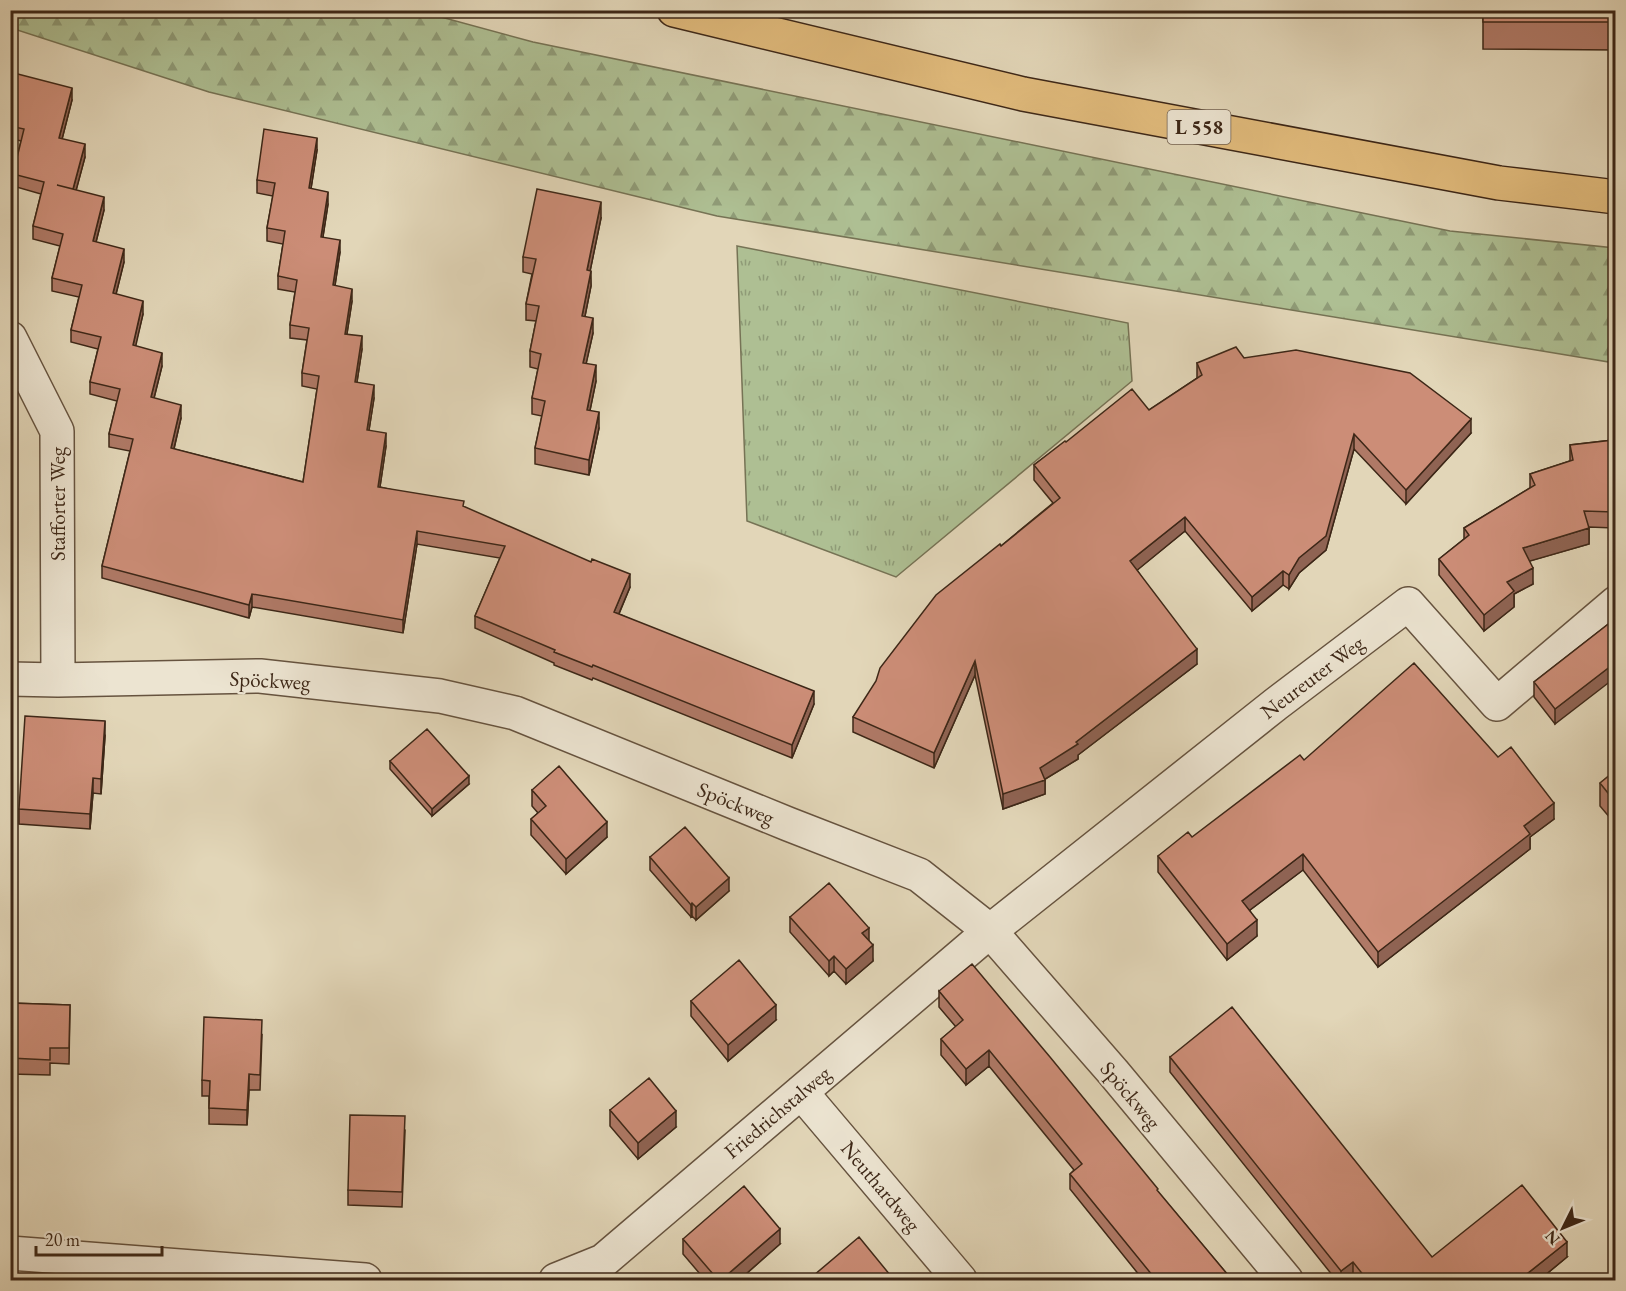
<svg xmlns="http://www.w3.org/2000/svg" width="1626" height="1291" font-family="'EB Garamond',serif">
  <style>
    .forest { fill: url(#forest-firs); stroke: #767355; stroke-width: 1.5 }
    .park { fill: url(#park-tufts); stroke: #767355; stroke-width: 1.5 }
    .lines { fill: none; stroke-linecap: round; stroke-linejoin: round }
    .minor-casing { stroke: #66533f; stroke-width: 36 }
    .major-casing { stroke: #3d2717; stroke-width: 36 }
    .minor { stroke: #ece4d1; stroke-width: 33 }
    .major { stroke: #e1bb7c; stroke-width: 33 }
    .wall { fill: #af7966; stroke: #3d2717; stroke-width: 1.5 }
    .shaded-wall { fill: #8f6353; stroke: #3d2717; stroke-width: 1.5 }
    .building { fill: #cc8d77; stroke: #3d2717; stroke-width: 1.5 }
    .labels { text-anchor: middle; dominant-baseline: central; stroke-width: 4.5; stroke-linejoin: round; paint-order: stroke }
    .shield { fill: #ece4d1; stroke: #72604f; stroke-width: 1.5 }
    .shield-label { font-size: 20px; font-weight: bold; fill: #3d2717 }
    .street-label { font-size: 21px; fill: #3d2717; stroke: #ece4d1 }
  </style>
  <defs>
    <pattern id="forest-firs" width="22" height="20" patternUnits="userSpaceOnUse" patternTransform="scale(1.5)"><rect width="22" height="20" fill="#aebf93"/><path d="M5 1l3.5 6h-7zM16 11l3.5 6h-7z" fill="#8f9b77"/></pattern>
    <pattern id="park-tufts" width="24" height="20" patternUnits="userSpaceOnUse" patternTransform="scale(1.5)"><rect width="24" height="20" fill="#aebf93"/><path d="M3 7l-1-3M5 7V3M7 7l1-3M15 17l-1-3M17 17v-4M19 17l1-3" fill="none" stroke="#8f9b77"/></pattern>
  </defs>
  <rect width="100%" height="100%" fill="#e2d6b8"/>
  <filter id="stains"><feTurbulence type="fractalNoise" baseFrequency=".00333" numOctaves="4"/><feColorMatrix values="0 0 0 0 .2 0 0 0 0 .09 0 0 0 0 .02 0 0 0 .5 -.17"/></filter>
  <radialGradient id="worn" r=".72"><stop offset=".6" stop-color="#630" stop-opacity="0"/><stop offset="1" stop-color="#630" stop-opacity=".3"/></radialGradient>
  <path class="forest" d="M11 10 419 11 533 42 1450 231 1615 248V363L717 216 209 92 11 28Z"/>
  <path class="park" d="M737 246 1128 323 1132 381 896 577 747 521Z"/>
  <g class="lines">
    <g class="minor-casing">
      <path id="minor" d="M10 338 57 431 58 680
        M10 679 58 680 260 676 440 696 515 713 788 824 919 875 990 931 1113 1072 1286 1280
        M801 1092 960 1280
        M10 1253 365 1280
        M556 1280 603 1261 990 931 1276 704 1408 604 1497 704 1616 603"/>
    </g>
    <g class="major-casing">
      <path id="major" d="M674 10 1023 94 1499 183 1616 197"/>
    </g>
    <use href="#minor" class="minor"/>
    <use href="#major" class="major"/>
  </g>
  <path class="wall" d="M1483 10H1616V50L1483 49Z
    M10 72 72 100 62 139 85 157 76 190 104 210 96 242 124 262 116 294 143 314 135 346 162 366 154 398 181 418 174 449 303 482 317 389 302 386V373L307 340 290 338V325L295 292 278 289V276L283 244 267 241V228L273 196 257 193V180L317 150 311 189 328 204 323 237 340 252 335 286 352 301 347 334 362 349 357 382 374 398 369 430 386 446 380 487 464 507 630 587 619 614 814 704 792 758 593 678 592 680 554 665V663L475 628V616L500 558 417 544 403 633 252 607 249 618 102 578V566L130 451 109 447V434L117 401 90 394V382L98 349 71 342V330L79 297 52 291V278L60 246 33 239V226L41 194 13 186V174L21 141 10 138Z
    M601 218 590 271 591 286 585 316 593 333 586 363 596 381 590 410 599 428 589 475 535 464V448L542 416 532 414V398L538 369 530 367V351L536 321 526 320V304L532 274 523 272V257Z
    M1244 358 1471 433 1406 504 1354 449 1326 550 1299 573 1289 589 1283 585 1252 611 1185 531 1137 570 1197 664 1078 755V759L1045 779V794L1003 809 975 675 934 768 853 732V717L1001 546 1053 503 1034 480V465L1066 442 1149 410 1197 378V363Z
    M1616 432V516H1614V528L1589 527V544L1529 561 1533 584 1514 594V607L1484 631 1439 575V559L1464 539V528L1530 488V474L1570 461V445L1613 440Z
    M1616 618 1555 724 1534 697V682Z
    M105 736 101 794 93 793 90 829 19 824V809Z
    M1498 757 1554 819 1530 837V849L1378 967 1303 870 1250 910 1257 936 1227 960 1158 872V856L1192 837Z
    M390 761 469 784 432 816 390 769Z
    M1616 770V825L1600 806V783Z
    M532 790 607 837 566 874 531 835V819L538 813 532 806Z
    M650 857 729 891 696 920 692 916 691 917 650 870Z
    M790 917 869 941 873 961 846 984 834 971 829 976 790 932Z
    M939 991 1158 1192 1233 1281H1144L1070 1189V1174L1074 1170 989 1066 966 1085 941 1055V1039L956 1027 939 1007Z
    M691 1001 776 1020 728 1061 691 1016Z
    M10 1003 70 1005 69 1064 50 1063V1075L10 1074Z
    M262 1035 260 1090H249L247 1125 209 1124V1096H202V1080Z
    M1170 1057 1432 1257H1567L1538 1281H1356L1353 1277 1349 1281H1337L1170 1072Z
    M610 1110 676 1127 638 1159 610 1126Z
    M405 1131 402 1207 348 1205V1190Z
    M683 1239 780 1244 738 1281H706L683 1254Z"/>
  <path class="shaded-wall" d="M72 88V100L59 151V138Z
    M317 138V150L309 201V188Z
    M85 144V157L73 202V189Z
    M328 192V204L321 249V237Z
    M104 197V210L93 254V241Z
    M601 202V218L587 286V270Z
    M340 240V252L333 298V285Z
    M124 249V262L113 306V293Z
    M591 271V286L582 331V316Z
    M352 289V301L345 346V334Z
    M143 301V314L133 358V345Z
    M593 318V333L583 378V363Z
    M362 336V349L355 395V382Z
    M162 353V366L151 410V397Z
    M596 365V381L587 425V410Z
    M374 385V398L367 443V430Z
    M181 405V418L171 461V448Z
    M599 412V428L589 475V460Z
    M1471 419V433L1406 504V490Z
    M386 433V446L378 500V487Z
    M1354 434V449L1326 550 1299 573 1289 589V575Z
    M1185 517V531L1130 576V561Z
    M1589 528V544L1523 563V548Z
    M417 531V544L403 633V620Z
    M1533 568V584L1514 594V607L1484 631V615L1507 582Z
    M1283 571V585L1252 611V597Z
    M630 574V587L614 625V612Z
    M252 594V607L249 618V605Z
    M1197 649V664L1078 755V759L1042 781 1045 780V794L1003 809V794L1076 742Z
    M975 661V675L934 768V753Z
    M1616 662V677L1555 724V709Z
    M814 691V704L792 758V745Z
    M105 721V736L101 794V779Z
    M469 776V784L432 816V809Z
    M93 778V793L90 829V814Z
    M1554 803V819L1530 837V849L1378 967V952L1524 826Z
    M607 822V837L566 874V859Z
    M1303 854V870L1242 916V901Z
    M729 878V891L696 920V907Z
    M692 903V916L691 917V905Z
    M1257 920V936L1227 960V944Z
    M869 928V943L862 933Z
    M873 945V961L846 984V969Z
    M834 956V971L829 976V961Z
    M776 1005V1020L728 1061V1045Z
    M989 1050V1066L966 1085V1069Z
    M249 1074V1090L247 1125V1110Z
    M676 1111V1127L638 1159V1143Z
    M780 1229V1244L738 1281H720Z
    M1567 1242V1257L1538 1281H1518Z
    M1353 1262V1277L1349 1281H1341V1271Z"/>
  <path class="building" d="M1483 10H1616V22H1483Z
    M10 72 72 88 59 138 85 144 73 189 57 185 104 197 93 241 124 249 113 293 143 301 133 345 162 353 151 397 181 405 171 448 303 482 319 376 302 373 309 328 290 325 297 280 278 276 285 231 267 228 275 183 257 180 264 129 317 138 309 188 328 192 321 237 340 240 333 285 352 289 345 334 362 336 355 382 374 385 367 430 386 433 378 487 464 501 463 506 591 562 592 559 630 574 614 612 814 691 792 745 593 665 592 667 554 652 555 650 475 616 505 546 417 531 403 620 252 594 249 605 102 566 133 439 109 434 120 389 90 382 101 337 71 330 82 285 52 278 63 234 33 226 44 182 13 174 24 129 10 126Z
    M537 189 601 202 587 270 591 271 582 316 593 318 583 363 596 365 587 410 599 412 589 460 535 448 545 401 532 398 541 354 530 351 539 306 526 304 536 259 523 257Z
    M1236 347 1244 358 1296 350 1410 373 1471 419 1406 490 1354 434 1326 536 1299 558 1289 575 1283 571 1252 597 1185 517 1130 561 1197 649 1076 742 1078 744 1040 768 1045 780 1003 794 975 661 934 753 853 717 876 681 880 668 936 595 1000 544 1001 546 1060 498 1034 465 1065 441 1066 442 1132 389 1149 410 1202 375 1197 363Z
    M1614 431 1616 432V501L1614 500V512L1584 511 1589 528 1523 548 1533 568 1507 582 1514 591 1484 615 1439 559 1469 535 1464 528 1535 485 1530 474 1573 460 1570 445 1613 440Z
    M1616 618V662L1555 709 1534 682Z
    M1414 663 1498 757 1511 747 1554 803 1524 826 1530 834 1378 952 1303 854 1242 901 1257 920 1227 944 1158 856 1188 832 1192 837 1300 755 1304 760Z
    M25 716 105 721 101 779 93 778 90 814 19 809Z
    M427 729 469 776 432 809 390 761Z
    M559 766 607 822 566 859 531 819 546 806 532 790Z
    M1616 770V803L1600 783Z
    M685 827 729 878 696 907 692 903 691 905 650 857Z
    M829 883 869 928 862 933 873 945 846 969 834 956 829 961 790 917Z
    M739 960 776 1005 728 1045 691 1001Z
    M972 964 1050 1057 1158 1189 1157 1190 1233 1281H1157L1070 1174 1082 1164 989 1050 966 1069 941 1039 963 1020 939 991Z
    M10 1003 70 1005 69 1048H50V1060L10 1058Z
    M1232 1007 1432 1257 1522 1185 1567 1242 1518 1281H1368L1353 1262 1341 1271 1170 1057Z
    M204 1017 262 1020 260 1075 249 1074 247 1110 209 1108 210 1081 202 1080Z
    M649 1078 676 1111 638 1143 610 1110Z
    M350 1115 405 1116 402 1192 348 1190Z
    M744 1186 780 1229 720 1281H719L683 1239Z
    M859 1237 895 1281H807Z"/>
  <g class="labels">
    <rect class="shield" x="1167.5" y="110" width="63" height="34" rx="4.5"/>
    <g class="shield-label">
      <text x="1199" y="127">L 558</text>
    </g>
    <g class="street-label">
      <text transform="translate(57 504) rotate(-90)">Stafforter Weg</text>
      <text transform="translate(1312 677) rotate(-37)">Neureuter Weg</text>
      <text transform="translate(270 680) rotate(3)">Spöckweg</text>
      <text transform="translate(736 803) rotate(22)">Spöckweg</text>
      <text transform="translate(1131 1095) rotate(50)">Spöckweg</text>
      <text transform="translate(777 1112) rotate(-40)">Friedrichstalweg</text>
      <text transform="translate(881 1186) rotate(50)">Neuthardweg</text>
    </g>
  </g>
  <rect width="1626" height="1291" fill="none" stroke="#e2d6b8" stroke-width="36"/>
  <rect x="12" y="12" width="1602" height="1267" fill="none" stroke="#3d2717" stroke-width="3"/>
  <rect x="18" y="18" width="1590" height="1255" fill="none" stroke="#3d2717" stroke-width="1.5"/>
  <g transform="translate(1563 1228) rotate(227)" stroke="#ece4d1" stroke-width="4.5" paint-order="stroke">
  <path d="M0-4.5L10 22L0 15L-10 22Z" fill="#3d2717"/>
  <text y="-9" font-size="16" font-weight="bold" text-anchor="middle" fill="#3d2717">N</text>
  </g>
  <path d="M36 1246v9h126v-9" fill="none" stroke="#3d2717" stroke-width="3"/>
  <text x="45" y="1246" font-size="18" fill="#3d2717" stroke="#ece4d1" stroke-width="4.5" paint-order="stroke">20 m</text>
  <rect width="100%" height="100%" filter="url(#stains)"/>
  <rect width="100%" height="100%" fill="url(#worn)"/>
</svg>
